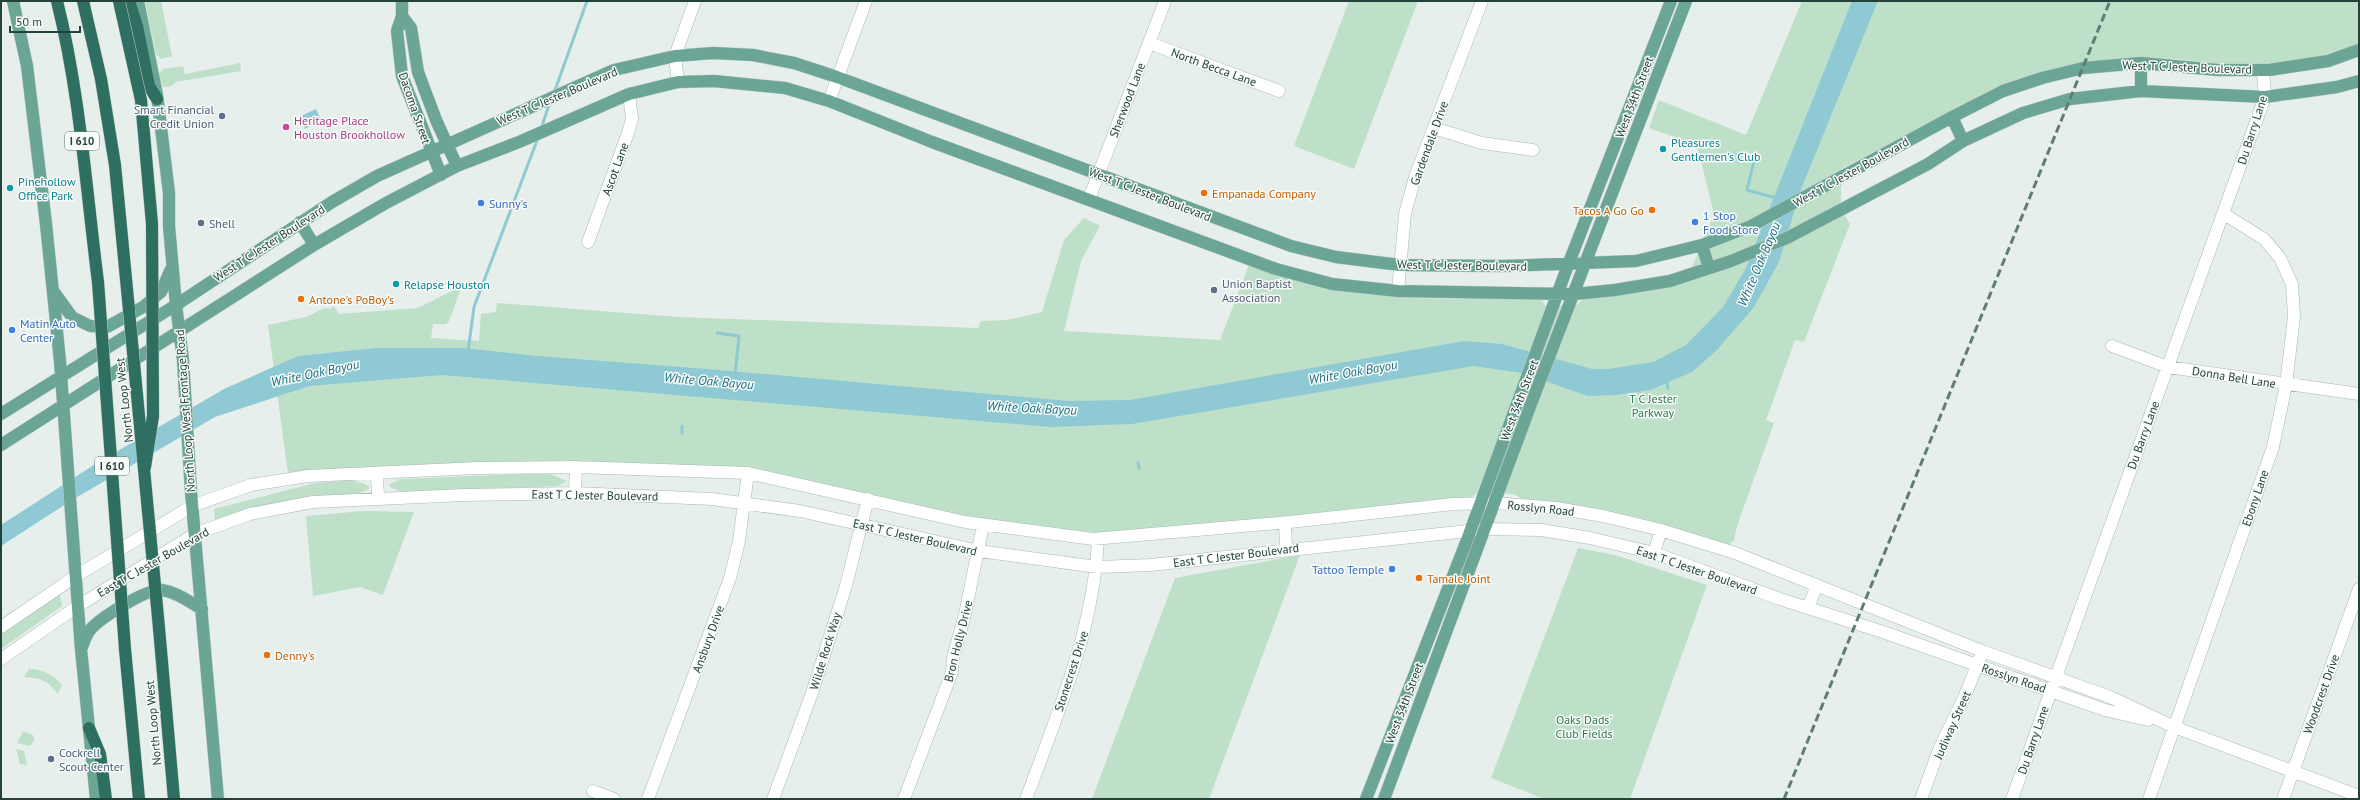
<svg xmlns="http://www.w3.org/2000/svg" width="2360" height="800" font-family="'PT Sans',sans-serif">
  <style>
    .green { fill: #bfe0c8 }
    .water { fill: #8ec9d4 }
    .lines { fill: none; stroke-linecap: round; stroke-linejoin: round }
    .stream { stroke: #8ec9d4; stroke-width: 3 }
    .minor-casing { stroke: #a8b8b2; stroke-width: 13 }
    .major-casing { stroke: #c2cac8; stroke-width: 13 }
    .highway-casing { stroke: #c2cac8; stroke-width: 13 }
    .minor { stroke: #fff; stroke-width: 12 }
    .major { stroke: #6aa596; stroke-width: 12 }
    .highway { stroke: #2f6f62; stroke-width: 12 }
    .rail { stroke: #5f7d75; stroke-width: 3; stroke-dasharray: 8 4; stroke-linecap: butt }
    .highway-bridge-casing { stroke: #c2cac8; stroke-width: 13; stroke-linecap: butt }
    .highway-bridge { stroke: #2f6f62; stroke-width: 12 }
    .service-dot { fill: #5c6f8a; stroke: #f7fbf9; stroke-width: 1.5 }
    .hotel-dot { fill: #d1479c; stroke: #f7fbf9; stroke-width: 1.5 }
    .culture-dot { fill: #0f9aa8; stroke: #f7fbf9; stroke-width: 1.5 }
    .food-dot { fill: #e8710a; stroke: #f7fbf9; stroke-width: 1.5 }
    .shop-dot { fill: #3f7fe0; stroke: #f7fbf9; stroke-width: 1.5 }
    .labels { text-anchor: middle; dominant-baseline: central; stroke-width: 3; stroke-linejoin: round; paint-order: stroke }
    .shield { fill: #f7fbf9; stroke: #637a73; stroke-width: 1 }
    .shield-label { font-size: 11px; font-weight: bold; fill: #24423a }
    .street-label { font-size: 12px; fill: #24423a; stroke: #f7fbf9 }
    .service-label { font-size: 12px; fill: #4e5e75; stroke: #f7fbf9; text-anchor: start }
    .hotel-label { font-size: 12px; fill: #b23c85; stroke: #f7fbf9; text-anchor: start }
    .culture-label { font-size: 12px; fill: #0d838f; stroke: #f7fbf9; text-anchor: start }
    .food-label { font-size: 12px; fill: #c56008; stroke: #f7fbf9; text-anchor: start }
    .shop-label { font-size: 12px; fill: #366cbe; stroke: #f7fbf9; text-anchor: start }
    .park-label { font-size: 12px; fill: #2d7a4b; stroke: #f7fbf9 }
    .water-label { font-size: 13px; font-style: italic; fill: #1c6f80; stroke: #f7fbf9 }
  </style>
  <rect width="100%" height="100%" fill="#e6efeb"/>
  <path class="green" d="M145 1H161L172 56 161 59 156 54Z
    M1349 1H1418L1354 169 1294 146Z
    M1802 1H2359V45L2316 57 2264 65H2229L2177 59 2141 58 1980 96 1841 169V215L1845 216 1850 224 1804 342 1795 340 1766 420 1774 423 1737 526 1734 540 1729 545 1640 518 1577 505 1523 499 1513 494 1478 492 1472 497 1111 535 1017 527 729 470 288 474 268 325 306 317 325 308 330 309 334 306 339 314 418 308 462 286 449 321 446 324H433L431 338 479 341 481 314 496 312 497 303 678 317 978 328 981 321 1007 320 1042 312 1064 240 1084 218 1100 226 1081 261 1064 331 1220 340 1249 265C1280 274 1313 286 1346 291 1410 302 1476 298 1541 298L1546 307 1577 305 1583 299 1649 291 1686 282 1714 214 1697 145 1649 128 1659 100 1746 135Z
    M240 63 241 71 176 82 170 87H163L159 74 163 69 183 66 185 74Z
    M523 474H550L567 481 558 486 402 492 390 487V484L400 479Z
    M350 480 365 484 370 488C346 502 333 495 308 498 276 502 245 508 215 520L214 509 315 483Z
    M362 511 414 512 383 595 360 587 313 596 306 516Z
    M1578 548 1615 555 1707 585 1630 799H1544L1491 778Z
    M1300 555 1209 799H1092L1175 578Z
    M60 595 62 606 1 649V634Z
    M29 669C43 669 53 675 62 685L58 694 49 684 40 679 24 677Z
    M23 731 33 735 34 741 30 746 17 743Z
    M16 749 24 751 27 765 20 764Z"/>
  <path class="water" d="M1852 1H1878L1801 189 1779 262 1754 307 1716 351 1692 372 1650 390 1616 395 1588 396 1522 373 1474 366 1132 424 1051 427 442 375 309 386 215 417 72 500 1 546V525L97 463 224 389 298 356 376 348H463L537 356 707 369 1069 401 1130 400 1464 341 1502 344 1592 369H1608L1653 362 1686 345 1723 307 1745 270Z
    M316 109 321 120 305 129 301 120 303 115Z"/>
  <g class="lines">
    <path class="stream" d="M554 93 587 1
      M541 129 550 102
      M1754 161 1747 190 1776 198
      M717 333 739 336 735 375
      M468 352 474 307 538 138
      M1666 380 1668 388
      M682 426V433
      M1138 463 1139 468"/>
    <g class="minor-casing">
      <path id="minor" d="M1149 43 1279 91
        M678 82 675 56 695 1
        M829 101 866 1
        M1434 128 1482 143 1533 150
        M1089 199 1165 1
        M588 242 628 133 632 119 629 94
        M1398 291 1405 214 1415 177 1482 1
        M2112 346 2168 367 2359 394
        M377 473 378 498
        M575 493 576 467
        M1285 523 1286 549
        M1654 553 1661 530
        M1808 608 1817 585
        M1 627 76 576 192 506 251 485 308 476 477 468 576 467 748 473 965 522 1093 539 1290 522 1453 504 1495 503 1556 508 1603 516 1661 530 1735 553 1982 651 2110 697 2174 727 2359 796
        M1 659 78 606 195 534 250 514 313 502 464 495 575 493 712 499 800 511 979 551 1097 567 1150 565 1486 529 1541 530 1590 538 1654 553 1780 599 1883 632 2105 710 2148 720
        M593 791 614 799
        M648 799 730 578 739 541 748 473
        M773 799 812 693 845 589 868 499
        M904 799 952 672 953 658 965 614 983 525
        M1026 799C1057 715 1094 630 1098 539
        M1921 799 1940 747 1964 698 1980 658
        M2012 799 2265 97 2263 70
        M2149 799 2273 447 2286 385 2294 316 2292 284 2280 258 2264 239 2224 214
        M2283 799 2359 589"/>
    </g>
    <g class="major-casing">
      <path id="major" d="M13 1 27 66 46 224 60 361 81 649 96 799
        M138 1 157 95 169 193V226L176 305 183 360 191 492 218 799
        M402 1V16L397 31 402 76 441 175
        M402 16 411 28 418 72 436 120 457 166
        M2141 63V91
        M1952 117 1963 141
        M300 222 314 245
        M1702 245 1709 268
        M54 292 72 317 90 326 107 327 143 307 161 292 171 269
        M1 414 176 305 332 202 377 176 614 70 675 56 713 53 753 55 794 63 837 77 1291 246 1336 257 1400 265 1503 266 1636 261 1702 245 1751 226 1952 117 2003 91 2042 78 2083 68 2141 63 2218 70H2269L2328 61 2359 50
        M1 445 314 245 386 203 457 166 519 142 629 94 678 82 714 81 785 88 829 101 932 142 1276 269 1332 284 1398 291 1574 294 1615 290 1670 281 1731 261 1787 238 1928 164 1963 141 2023 113 2070 99 2141 91 2265 97 2337 87 2359 81
        M82 647C84 642 86 635 90 630 100 618 147 588 162 590 177 592 189 602 202 609
        M1366 799 1467 540 1568 265 1671 1
        M1384 799 1531 404 1686 1"/>
    </g>
    <g class="highway-casing">
      <path id="highway" d="M57 1C80 93 86 188 98 282
        M83 1 101 79 115 165 129 310
        M129 1 137 26 149 86 157 99
        M159 628 174 799
        M125 649 139 799
        M89 728 100 754 106 799"/>
    </g>
    <use href="#minor" class="minor"/>
    <use href="#major" class="major"/>
    <use href="#highway" class="highway"/>
    <path class="rail" d="M1784 799 2110 1"/>
    <g class="highway-bridge-casing">
      <path id="highway-bridge" d="M119 1 141 100 152 224 153 416 145 467
        M98 282 125 649
        M129 310 159 628"/>
    </g>
    <use href="#highway-bridge" class="highway-bridge"/>
  </g>
  <g class="service-dot">
    <circle cx="222" cy="116" r="4"/>
    <circle cx="201" cy="223" r="4"/>
    <circle cx="1214" cy="290" r="4"/>
    <circle cx="51" cy="759" r="4"/>
  </g>
  <circle class="hotel-dot" cx="286" cy="127" r="4"/>
  <g class="culture-dot">
    <circle cx="1663" cy="149" r="4"/>
    <circle cx="10" cy="188" r="4"/>
    <circle cx="396" cy="284" r="4"/>
  </g>
  <g class="food-dot">
    <circle cx="1204" cy="193" r="4"/>
    <circle cx="1652" cy="210" r="4"/>
    <circle cx="301" cy="299" r="4"/>
    <circle cx="1419" cy="578" r="4"/>
    <circle cx="267" cy="655" r="4"/>
  </g>
  <g class="shop-dot">
    <circle cx="481" cy="203" r="4"/>
    <circle cx="1695" cy="222" r="4"/>
    <circle cx="12" cy="330" r="4"/>
    <circle cx="1392" cy="569" r="4"/>
  </g>
  <g class="labels">
    <g class="shield">
      <rect x="65" y="132" width="34" height="18" rx="3"/>
      <rect x="95" y="457" width="34" height="18" rx="3"/>
    </g>
    <g class="shield-label">
      <text x="82" y="141">I 610</text>
      <text x="112" y="466">I 610</text>
    </g>
    <g class="street-label">
      <text transform="translate(1214 67) rotate(20)">North Becca Lane</text>
      <text transform="translate(2187 67) rotate(2)">West T C Jester Boulevard</text>
      <text transform="translate(557 96) rotate(-23)">West T C Jester Boulevard</text>
      <text transform="translate(1634 97) rotate(-69)">West 34th Street</text>
      <text transform="translate(1127 100) rotate(-69)">Sherwood Lane</text>
      <text transform="translate(415 108) rotate(71)">Dacoma Street</text>
      <text transform="translate(2252 130) rotate(-72)">Du Barry Lane</text>
      <text transform="translate(1429 143) rotate(-70)">Gardendale Drive</text>
      <text transform="translate(615 169) rotate(-70)">Ascot Lane</text>
      <text transform="translate(1851 172) rotate(-29)">West T C Jester Boulevard</text>
      <text transform="translate(1150 194) rotate(21)">West T C Jester Boulevard</text>
      <text transform="translate(269 243) rotate(-33)">West T C Jester Boulevard</text>
      <text transform="translate(1462 265) rotate(1)">West T C Jester Boulevard</text>
      <text transform="translate(2234 377) rotate(9)">Donna Bell Lane</text>
      <text transform="translate(124 400) rotate(-96)">North Loop West</text>
      <text transform="translate(1519 400) rotate(-69)">West 34th Street</text>
      <text transform="translate(185 411) rotate(-94)">North Loop West Frontage Road</text>
      <text transform="translate(2143 435) rotate(-70)">Du Barry Lane</text>
      <text transform="translate(595 495) rotate(1)">East T C Jester Boulevard</text>
      <text transform="translate(2255 498) rotate(-71)">Ebony Lane</text>
      <text transform="translate(1541 508) rotate(6)">Rosslyn Road</text>
      <text transform="translate(915 537) rotate(13)">East T C Jester Boulevard</text>
      <text transform="translate(1236 555) rotate(-7)">East T C Jester Boulevard</text>
      <text transform="translate(153 562) rotate(-30)">East T C Jester Boulevard</text>
      <text transform="translate(1697 570) rotate(19)">East T C Jester Boulevard</text>
      <text transform="translate(708 639) rotate(-70)">Ansbury Drive</text>
      <text transform="translate(958 641) rotate(-76)">Bron Holly Drive</text>
      <text transform="translate(825 651) rotate(-73)">Wilde Rock Way</text>
      <text transform="translate(1071 671) rotate(-72)">Stonecrest Drive</text>
      <text transform="translate(2014 678) rotate(19)">Rosslyn Road</text>
      <text transform="translate(2321 694) rotate(-70)">Woodcrest Drive</text>
      <text transform="translate(1404 703) rotate(-69)">West 34th Street</text>
      <text transform="translate(153 723) rotate(-95)">North Loop West</text>
      <text transform="translate(1952 725) rotate(-66)">Judiway Street</text>
      <text transform="translate(2033 740) rotate(-71)">Du Barry Lane</text>
    </g>
    <g class="service-label">
      <text x="214" y="109" text-anchor="end">Smart Financial<tspan x="214" dy="14">Credit Union</tspan></text>
      <text x="209" y="223">Shell</text>
      <text x="1222" y="283">Union Baptist<tspan x="1222" dy="14">Association</tspan></text>
      <text x="59" y="752">Cockrell<tspan x="59" dy="14">Scout Center</tspan></text>
    </g>
    <g class="hotel-label">
      <text x="294" y="120">Heritage Place<tspan x="294" dy="14">Houston Brookhollow</tspan></text>
    </g>
    <g class="culture-label">
      <text x="1671" y="142">Pleasures<tspan x="1671" dy="14">Gentlemen's Club</tspan></text>
      <text x="18" y="181">Pinehollow<tspan x="18" dy="14">Office Park</tspan></text>
      <text x="404" y="284">Relapse Houston</text>
    </g>
    <g class="food-label">
      <text x="1212" y="193">Empanada Company</text>
      <text x="1644" y="210" text-anchor="end">Tacos A Go Go</text>
      <text x="309" y="299">Antone's PoBoy's</text>
      <text x="1427" y="578">Tamale Joint</text>
      <text x="275" y="655">Denny's</text>
    </g>
    <g class="shop-label">
      <text x="489" y="203">Sunny's</text>
      <text x="1703" y="215">1 Stop<tspan x="1703" dy="14">Food Store</tspan></text>
      <text x="20" y="323">Matin Auto<tspan x="20" dy="14">Center</tspan></text>
      <text x="1384" y="569" text-anchor="end">Tattoo Temple</text>
    </g>
    <g class="park-label">
      <text x="1653" y="398">T C Jester<tspan x="1653" dy="14">Parkway</tspan></text>
      <text x="1584" y="719">Oaks Dads'<tspan x="1584" dy="14">Club Fields</tspan></text>
    </g>
    <g class="water-label">
      <text transform="translate(1759 264) rotate(-67)">White Oak Bayou</text>
      <text transform="translate(1353 372) rotate(-10)">White Oak Bayou</text>
      <text transform="translate(315 373) rotate(-12)">White Oak Bayou</text>
      <text transform="translate(709 381) rotate(5)">White Oak Bayou</text>
      <text transform="translate(1032 408) rotate(3)">White Oak Bayou</text>
    </g>
  </g>
  <rect width="2360" height="800" fill="none" stroke="#24423a" stroke-width="4"/>
  <path d="M10 26v6h70v-6" fill="none" stroke="#24423a" stroke-width="2"/>
  <text x="16" y="26" font-size="12" fill="#24423a" stroke="#f7fbf9" stroke-width="3" paint-order="stroke">50 m</text>
</svg>
